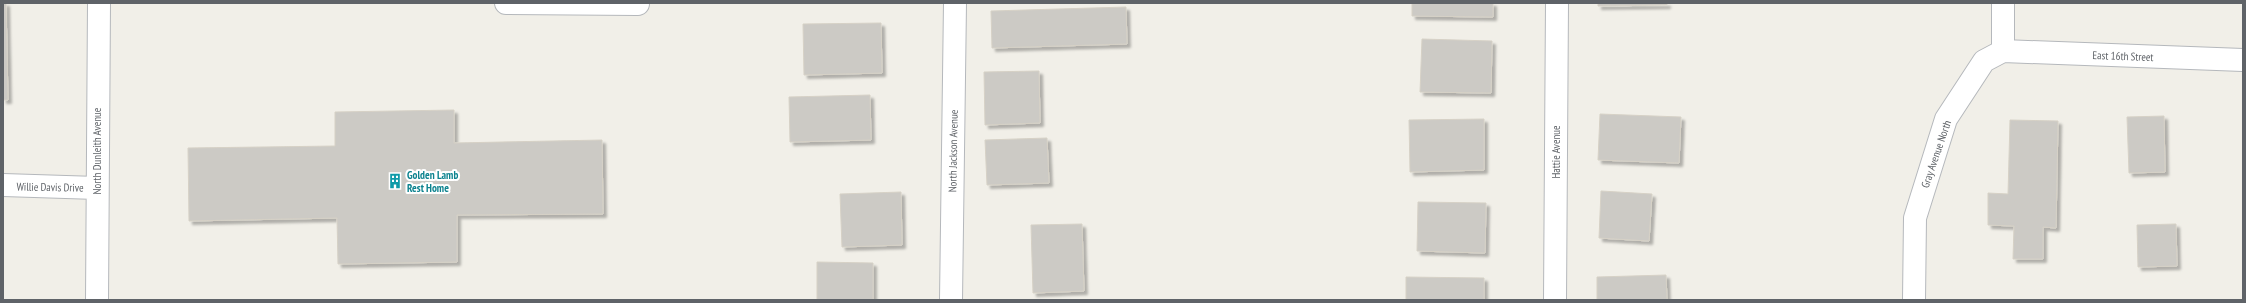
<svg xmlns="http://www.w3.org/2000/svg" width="2246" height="303" font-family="'PT Sans Narrow',sans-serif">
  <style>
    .building { fill: #cccac5; stroke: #d6d1c6; filter: url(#shadow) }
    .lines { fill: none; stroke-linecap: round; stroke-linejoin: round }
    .street-casing { stroke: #b5b8bc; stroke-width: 24 }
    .street { stroke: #fff; stroke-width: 22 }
    .labels { text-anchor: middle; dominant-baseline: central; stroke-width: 4; stroke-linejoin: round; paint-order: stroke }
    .street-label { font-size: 11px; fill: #5f6368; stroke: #fff }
    .culture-label { font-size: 11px; font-weight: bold; fill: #0d838f; stroke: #fff; text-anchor: start }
  </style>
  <defs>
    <filter id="shadow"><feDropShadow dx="3.5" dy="3.5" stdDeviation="1" flood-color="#0004"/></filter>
  </defs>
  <rect width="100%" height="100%" fill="#f1efe8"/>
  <path class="building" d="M3 3H6L8 100H3Z
    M1412 3H1493V17L1412 16Z
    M1598 3H1667V5L1598 6Z
    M1126 7 1127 44 992 48 991 11Z
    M881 23 882 73 804 75 803 24Z
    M1422 39 1492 41 1491 93 1420 92Z
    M1039 71 1040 123 985 125 984 72Z
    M870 95 871 140 790 142 789 97Z
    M454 110V143L602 140 603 214 457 215V262L338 264 337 218 189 221 188 148 335 146V112Z
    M1600 114 1681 117 1679 163 1598 160Z
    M2164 116 2165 172 2129 173 2127 117Z
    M1484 119V170L1410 172 1409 120Z
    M2010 120 2058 121 2056 228 2043 227V259H2013L2014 226 1988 225V193L2008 194Z
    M1047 138 1049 183 987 185 985 140Z
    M1601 191 1652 194 1649 241 1599 238Z
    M901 192 902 245 842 247 840 194Z
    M1418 202 1486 203 1485 253 1417 251Z
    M1082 224 1084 291 1033 293 1031 225Z
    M2176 224 2177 266 2138 267 2137 225Z
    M817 262 873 263V300H817Z
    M1666 275 1667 300H1597V277Z
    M1406 277 1484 278V300H1406Z"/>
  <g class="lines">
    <g class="street-casing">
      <path id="street" d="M506 3 638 4
        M2003 51 2243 60
        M2003 51V3
        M3 185 97 188
        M97 300 99 3
        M951 300 955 3
        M1555 300 1557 3
        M1914 300 1915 218 1946 119 1984 61 2003 51"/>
    </g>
    <use href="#street" class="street"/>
  </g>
  <defs>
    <g id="building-bare" transform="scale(1.2)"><path d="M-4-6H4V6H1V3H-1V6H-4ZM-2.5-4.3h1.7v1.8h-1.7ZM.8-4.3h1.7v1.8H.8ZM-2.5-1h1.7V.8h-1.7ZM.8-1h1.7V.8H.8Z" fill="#0f9aa8" stroke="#fff" stroke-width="2.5" paint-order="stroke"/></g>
  </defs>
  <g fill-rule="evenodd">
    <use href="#building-bare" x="395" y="181"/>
  </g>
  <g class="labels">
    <g class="street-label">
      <text transform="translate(2123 56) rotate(2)">East 16th Street</text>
      <text transform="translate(97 151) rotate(-90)">North Dunleith Avenue</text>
      <text transform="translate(953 151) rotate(-89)">North Jackson Avenue</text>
      <text transform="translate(1556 152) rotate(-90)">Hattie Avenue</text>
      <text transform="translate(1936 154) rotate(-71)">Gray Avenue North</text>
      <text transform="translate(50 187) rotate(1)">Willie Davis Drive</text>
    </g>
    <g class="culture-label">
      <text x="407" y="175">Golden Lamb<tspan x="407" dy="13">Rest Home</tspan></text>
    </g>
  </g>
  <rect width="2246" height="303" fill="none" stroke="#5f6368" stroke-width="8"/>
</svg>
